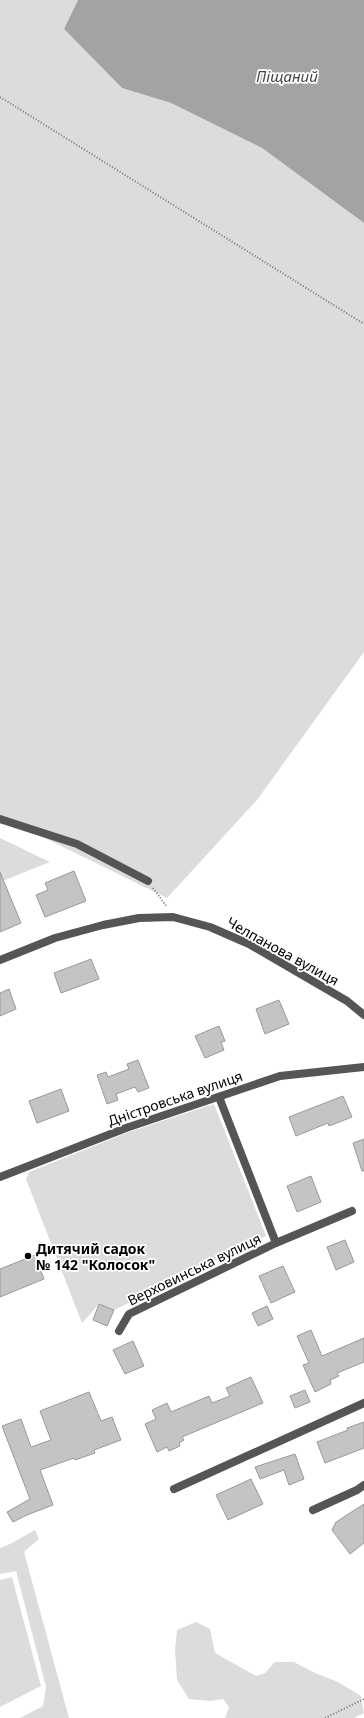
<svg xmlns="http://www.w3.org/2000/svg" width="364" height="1718" font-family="'Noto Sans',sans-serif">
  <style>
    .green { fill: #dcdcdc }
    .water { fill: #a3a3a3 }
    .building { fill: #c4c4c4; stroke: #999 }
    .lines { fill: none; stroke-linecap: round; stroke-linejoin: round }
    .path { stroke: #777; stroke-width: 2; stroke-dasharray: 1 2; stroke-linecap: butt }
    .minor { stroke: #555; stroke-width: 8 }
    .tertiary { stroke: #555; stroke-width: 8 }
    .poi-dot { fill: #000; stroke: #fff; stroke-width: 1.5 }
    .labels { text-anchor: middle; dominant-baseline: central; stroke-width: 3.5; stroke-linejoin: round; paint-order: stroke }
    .street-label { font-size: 14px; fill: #000; stroke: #fff }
    .poi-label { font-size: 14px; font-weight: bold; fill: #000; stroke: #fff; text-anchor: start }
    .water-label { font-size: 15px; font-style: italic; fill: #444; stroke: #fff }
  </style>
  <rect width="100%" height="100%" fill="#fff"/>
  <path class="green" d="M0 0H78L64 29 122 88 171 103 262 148 364 223V652L257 800 167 898 0 816Z
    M0 838 50 862 0 882Z
    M214 1104 266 1236 114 1310 99 1304 82 1323 26 1179 29 1172 129 1132Z
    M35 1530 39 1539 24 1552 69 1718H20L43 1706 46 1687 16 1571 0 1574V1548L10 1544Z
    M12 1577 41 1686 0 1707V1580Z
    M196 1622 210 1629 215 1653 256 1676 265 1673 275 1662H294L313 1672 338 1682 361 1696 364 1713 354 1718H225L229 1707 223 1699 210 1701 189 1699 177 1680 175 1650 177 1630Z"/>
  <path class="water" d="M78 0H364V223L262 148 171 103 122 88 64 29Z"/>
  <path class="building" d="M74 871 86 901 45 917 36 895 48 890 45 883Z
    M0 872 21 923 0 932Z
    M91 959 99 979 61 993 54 973Z
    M9 989 16 1009 0 1016V993Z
    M279 1000 289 1024 265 1034 256 1009Z
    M219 1026 225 1041 221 1042 224 1050 205 1058 195 1036Z
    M138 1060 149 1088 138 1092 135 1087 116 1094 118 1100 107 1104 97 1075 106 1072 108 1077 129 1069 127 1064Z
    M61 1089 69 1111 37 1123 29 1101Z
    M343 1096 352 1117 329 1126 328 1123 296 1136 289 1117Z
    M364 1139V1171H362L353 1143Z
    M311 1176 321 1202 297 1212 287 1186Z
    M345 1240 354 1262 336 1270 327 1247Z
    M35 1255 44 1279 0 1297V1269Z
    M283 1266 295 1292 271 1303 259 1276Z
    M99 1304 114 1310 107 1326 93 1320Z
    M267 1306 273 1319 258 1326 252 1313Z
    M311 1330 322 1356 364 1338V1362L337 1373 339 1376 330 1380 331 1384 315 1392 303 1365 309 1363 297 1336Z
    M133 1341 144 1366 125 1374 113 1350Z
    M251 1377 263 1403 182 1437 184 1440 179 1443 180 1446 169 1451 167 1447 157 1452 145 1424 156 1419 152 1410 167 1403 171 1412 209 1396 212 1403 230 1396 226 1388Z
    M305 1390 310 1402 295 1408 290 1396Z
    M89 1392 101 1421 112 1417 121 1440 94 1450 95 1453 75 1460 74 1458 40 1470 53 1505 27 1515 13 1522 7 1512 30 1499 2 1426 21 1419 31 1447 51 1440 40 1411Z
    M364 1422V1448L325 1463 317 1442 348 1430 347 1428Z
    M295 1454 304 1479 289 1485 284 1470 260 1479 255 1467Z
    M251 1479 263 1504 228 1520 216 1495Z
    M364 1504V1543L350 1554 332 1530 336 1522Z"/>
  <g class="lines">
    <path class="path" d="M0 97 364 324
      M153 888 167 907
      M325 1718 364 1699"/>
    <path class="minor" d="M0 819 77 844 148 881
      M0 960 55 938 103 925 139 918 173 917 210 927 249 944 347 1001 364 1015
      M276 1243 352 1211
      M119 1331 129 1314 276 1243 219 1097
      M174 1489 364 1403
      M313 1510 357 1490 364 1485"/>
    <path class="tertiary" d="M0 1177 126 1128 280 1076 364 1067"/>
  </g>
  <circle class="poi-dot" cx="28" cy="1256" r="4"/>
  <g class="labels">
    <g class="street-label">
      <text transform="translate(283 951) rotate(29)">Челпанова вулиця</text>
      <text transform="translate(175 1098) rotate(-19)">Дністровська вулиця</text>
      <text transform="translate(194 1269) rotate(-26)">Верховинська вулиця</text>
    </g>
    <g class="poi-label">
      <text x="36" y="1248">Дитячий садок<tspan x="36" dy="16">№ 142 "Колосок"</tspan></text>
    </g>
    <g class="water-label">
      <text x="287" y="76">Піщаний</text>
    </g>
  </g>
</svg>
